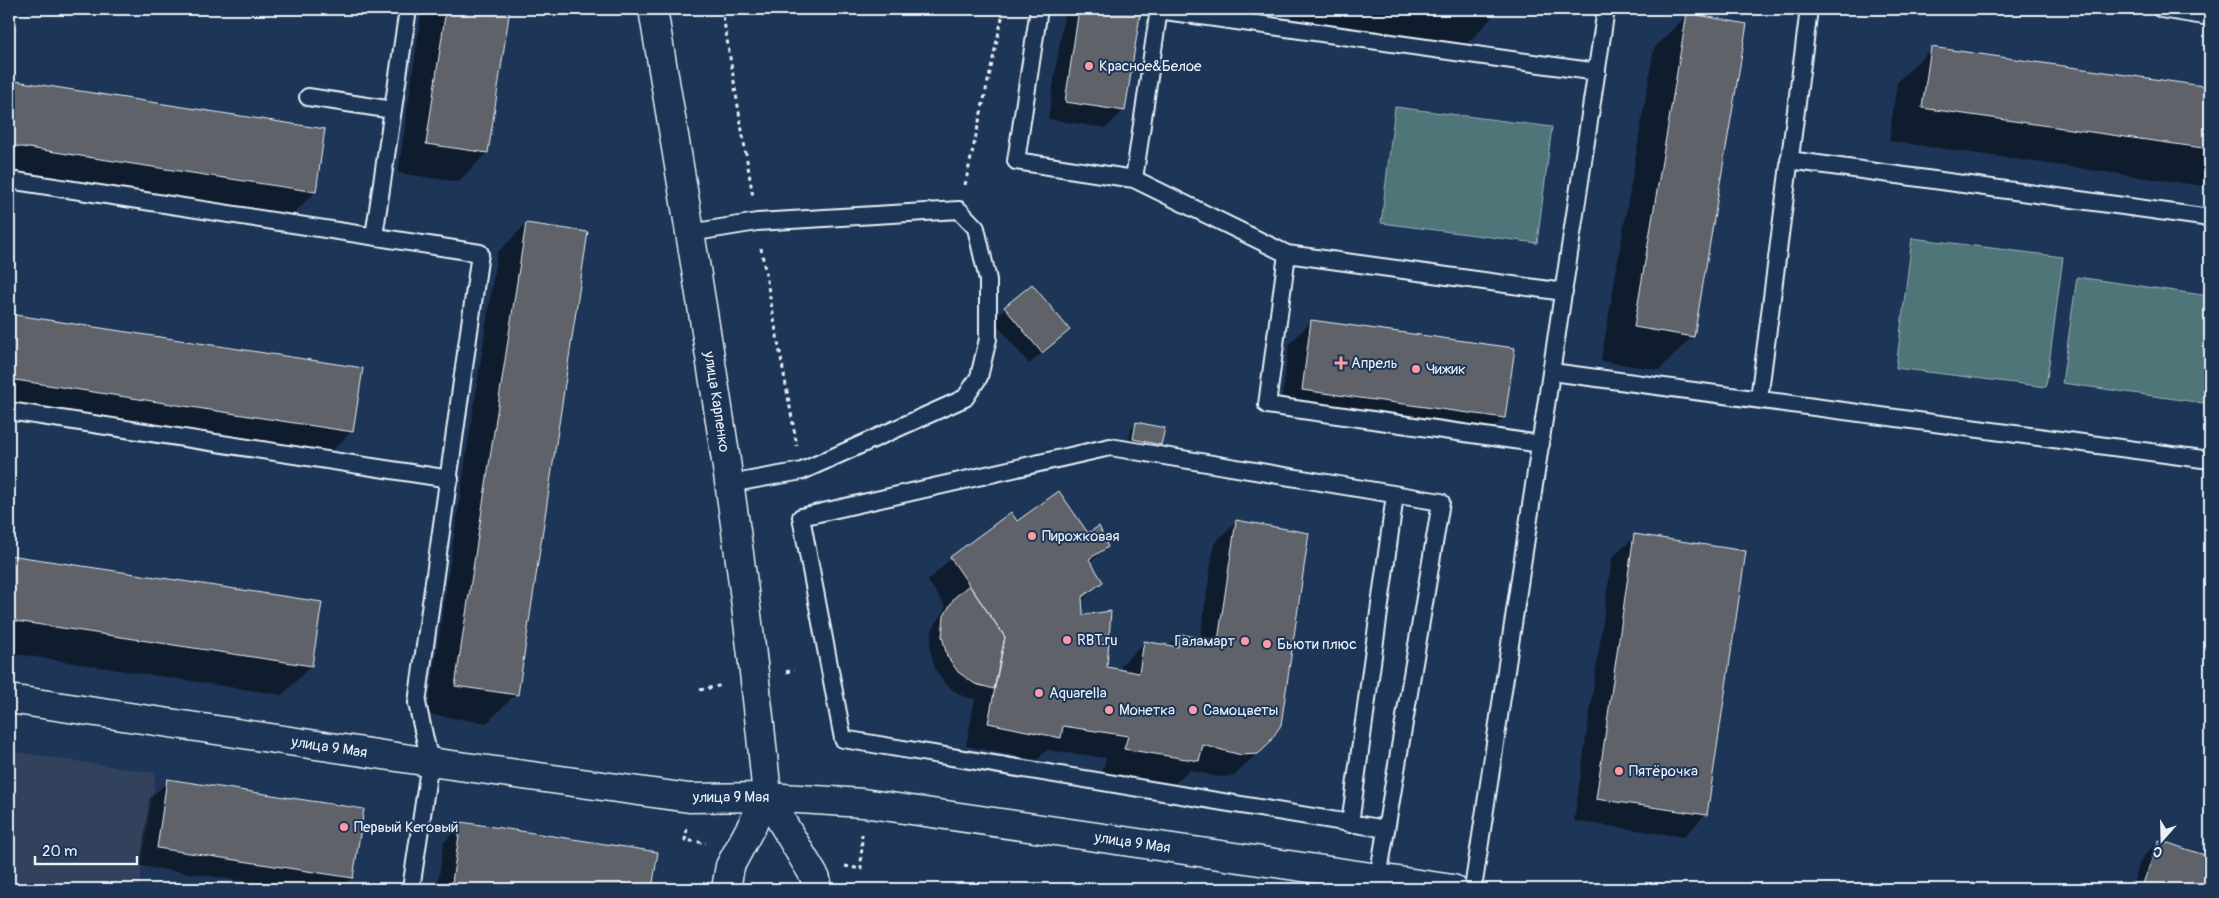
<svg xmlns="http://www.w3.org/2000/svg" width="2219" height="898" font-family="Pangolin,sans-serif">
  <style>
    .built { fill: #30435c }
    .green { fill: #4f7578; stroke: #9cb3b8 }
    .shadow { fill: #0007 }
    .building { fill: #5e6469; stroke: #e8f1f8 }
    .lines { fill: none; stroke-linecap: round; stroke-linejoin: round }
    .service-casing { stroke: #e8f1f8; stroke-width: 20 }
    .minor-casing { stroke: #e8f1f8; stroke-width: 31 }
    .secondary-casing { stroke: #e8f1f8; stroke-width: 31 }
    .path { stroke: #e8f1f8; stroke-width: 3; stroke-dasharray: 4 4; stroke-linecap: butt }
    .service { stroke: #1d3557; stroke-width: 16 }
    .minor { stroke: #1d3557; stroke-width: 28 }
    .secondary { stroke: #1d3557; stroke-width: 28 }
    .poi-dot { fill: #ff9aa2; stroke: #1d3557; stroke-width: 2 }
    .labels { text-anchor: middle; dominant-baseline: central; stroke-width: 4; stroke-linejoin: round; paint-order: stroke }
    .poi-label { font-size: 15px; fill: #e8f1f8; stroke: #1d3557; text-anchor: start }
    .street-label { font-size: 15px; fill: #e8f1f8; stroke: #1d3557 }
  </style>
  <rect width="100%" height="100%" fill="#1d3557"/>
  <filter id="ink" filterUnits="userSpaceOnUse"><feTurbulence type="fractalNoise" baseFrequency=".02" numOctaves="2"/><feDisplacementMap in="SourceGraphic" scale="10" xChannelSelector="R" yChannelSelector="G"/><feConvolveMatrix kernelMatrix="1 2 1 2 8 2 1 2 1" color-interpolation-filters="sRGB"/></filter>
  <g filter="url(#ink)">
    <path class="built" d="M9 751 156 773 139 889H9Z"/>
    <path class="green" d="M1395 107 1552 127 1537 243 1381 223Z
      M1912 238 2063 257 2046 387 1896 368Z
      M2077 277 2210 296V404L2062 383Z"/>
    <path class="shadow" d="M422 9H509L487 153 458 182 398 173Z
      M1065 9H1139L1124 110 1106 128 1048 119Z
      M1210 9H1500L1466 45Z
      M1687 15 1693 336 1659 370 1601 361 1654 48Z
      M1931 49 2210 89V179L2203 186 1889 141 1897 82Z
      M9 82 324 130 315 192 286 221 9 178Z
      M526 224 516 694 487 723 427 714 497 253Z
      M1005 308 1068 330 1029 364 993 320Z
      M9 315 362 369 352 431 323 460 9 412Z
      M1312 321 1504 417 1482 440 1280 412 1289 344Z
      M1137 423 1160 444 1154 450 1128 445 1131 429Z
      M1010 514 1016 523 1088 535 1106 547 1090 563 1102 581 1081 602 1082 616 1106 668 1121 671V665L1144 643 1168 647 1179 635 1200 639 1214 544 1236 521 1266 745 1234 776 1218 777 1189 770 1175 783 1102 772 1106 758 1047 750 1037 760 966 746 975 699 962 696 946 685 935 669 930 649 932 630 946 607 928 581 951 558Z
      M1635 536 1706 814 1684 837 1574 821 1612 558Z
      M9 556 320 603 311 666 282 695 9 653Z
      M168 781 352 877 340 889H298L140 866 150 798Z
      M462 824 656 853 651 889H437L444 842Z
      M2159 841 2210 859V889H2131L2141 859Z"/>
    <path class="building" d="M446 9H510L488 153 426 144Z
      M1079 9H1141L1125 111 1065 102Z
      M1478 9H1501V12Z
      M1687 13 1747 24 1694 337 1634 327Z
      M1931 47 2210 87V149L1922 108Z
      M9 80 325 129 316 192 9 145Z
      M526 223 588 232 518 695 455 686Z
      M1032 284 1070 330 1042 353 1004 307Z
      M9 314 363 368 353 432 9 379Z
      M1311 320 1515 348 1505 418 1302 390Z
      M1136 422 1165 428 1161 445 1133 439Z
      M1059 491 1088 533 1099 526 1108 547 1089 559 1103 582 1082 597 1083 615 1111 611 1107 667 1139 673 1144 641 1178 647 1179 634 1218 641 1236 520 1309 533 1281 725 1267 746 1258 754 1241 755 1203 745 1199 761 1124 749 1128 736 1063 726 1061 738 988 723 1005 637 950 557 1011 512 1017 521Z
      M1634 534 1746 551 1707 815 1596 799Z
      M9 555 322 602 312 666 9 620Z
      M969 585 1005 637 994 689 975 684 958 672 947 656 942 636 944 616 954 598Z
      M167 779 364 809 353 878 157 848Z
      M461 822 658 852 652 889H451Z
      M2159 840 2210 857V889H2141Z"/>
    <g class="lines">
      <g class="service-casing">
        <path id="service" d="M1039 9 1016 161 1134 179
          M1159 9 1134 179 1287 254
          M2161 9 2210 17
          M1158 10 1597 72
          M308 97 393 110
          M1789 160 2210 218
          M9 180 480 253 417 703 430 762 411 889
          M690 233 757 222 959 210 976 228 988 280V339L979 377 965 398 802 471 729 484
          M374 236 408 9
          M1552 372 2210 460
          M1759 399 1809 9
          M9 411 450 479
          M1541 444 1267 405 1287 254 1564 292
          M1350 824 1395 495
          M1378 878 1441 502 1110 447 801 517 843 739 1386 829
          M1473 889 1606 9"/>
      </g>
      <g class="minor-casing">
        <g id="minor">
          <path id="s1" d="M9 699 430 762 689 798 767 797"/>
          <path d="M767 797 816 879 815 889"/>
          <path d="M726 889 730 866 767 797"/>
        </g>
      </g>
      <g class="secondary-casing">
        <g id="secondary">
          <path id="s2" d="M653 9C696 270 743 533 767 797L863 803 1453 889"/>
        </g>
      </g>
      <path class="path" d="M722 9 753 197
        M965 185 1004 9
        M761 248 797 446
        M786 672 794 670
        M700 690 723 685
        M687 829 685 840 706 843
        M845 866 861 869 862 834"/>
      <use href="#service" class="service"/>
      <use href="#minor" class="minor"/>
      <use href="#secondary" class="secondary"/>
    </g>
  </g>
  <g class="poi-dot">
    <circle cx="1089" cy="66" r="5"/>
    <path d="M1338.5 355.5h5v5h5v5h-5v5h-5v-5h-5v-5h5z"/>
    <circle cx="1416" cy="369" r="5"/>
    <circle cx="1032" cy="536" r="5"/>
    <circle cx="1067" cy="640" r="5"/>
    <circle cx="1245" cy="641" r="5"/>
    <circle cx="1267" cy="644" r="5"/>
    <circle cx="1039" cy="693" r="5"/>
    <circle cx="1109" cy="710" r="5"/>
    <circle cx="1193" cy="710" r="5"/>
    <circle cx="1619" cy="771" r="5"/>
    <circle cx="344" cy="827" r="5"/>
  </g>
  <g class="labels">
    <g class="poi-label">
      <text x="1099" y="66">Красное&amp;Белое</text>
      <text x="1351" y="363">Апрель</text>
      <text x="1426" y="369">Чижик</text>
      <text x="1042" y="536">Пирожковая</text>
      <text x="1077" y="640">RBT.ru</text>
      <text x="1235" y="641" text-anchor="end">Галамарт</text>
      <text x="1277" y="644">Бьюти плюс</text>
      <text x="1049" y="693">Aquarella</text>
      <text x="1119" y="710">Монетка</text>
      <text x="1203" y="710">Самоцветы</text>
      <text x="1629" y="771">Пятёрочка</text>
      <text x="354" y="827">Первый Кеговый</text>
    </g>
    <g class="street-label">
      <text stroke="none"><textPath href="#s2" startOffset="398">улица Карпенко</textPath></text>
      <text stroke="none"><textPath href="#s1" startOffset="324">улица 9 Мая</textPath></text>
      <text x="731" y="797">улица 9 Мая</text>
      <text stroke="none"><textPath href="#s2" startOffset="1165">улица 9 Мая</textPath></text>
    </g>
  </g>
  <rect width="2219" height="898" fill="none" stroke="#1d3557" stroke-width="30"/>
  <rect x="15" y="15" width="2189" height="868" fill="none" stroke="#e8f1f8" stroke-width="2" filter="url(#ink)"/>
  <g transform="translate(2162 840) rotate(200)" stroke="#1d3557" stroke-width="4" paint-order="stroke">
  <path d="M0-4L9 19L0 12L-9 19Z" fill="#e8f1f8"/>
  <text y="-8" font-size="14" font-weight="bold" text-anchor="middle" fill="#e8f1f8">С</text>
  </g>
  <path d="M35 856v8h102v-8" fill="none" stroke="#e8f1f8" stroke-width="2.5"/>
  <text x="42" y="856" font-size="15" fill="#e8f1f8" stroke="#1d3557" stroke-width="4" paint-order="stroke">20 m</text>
</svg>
